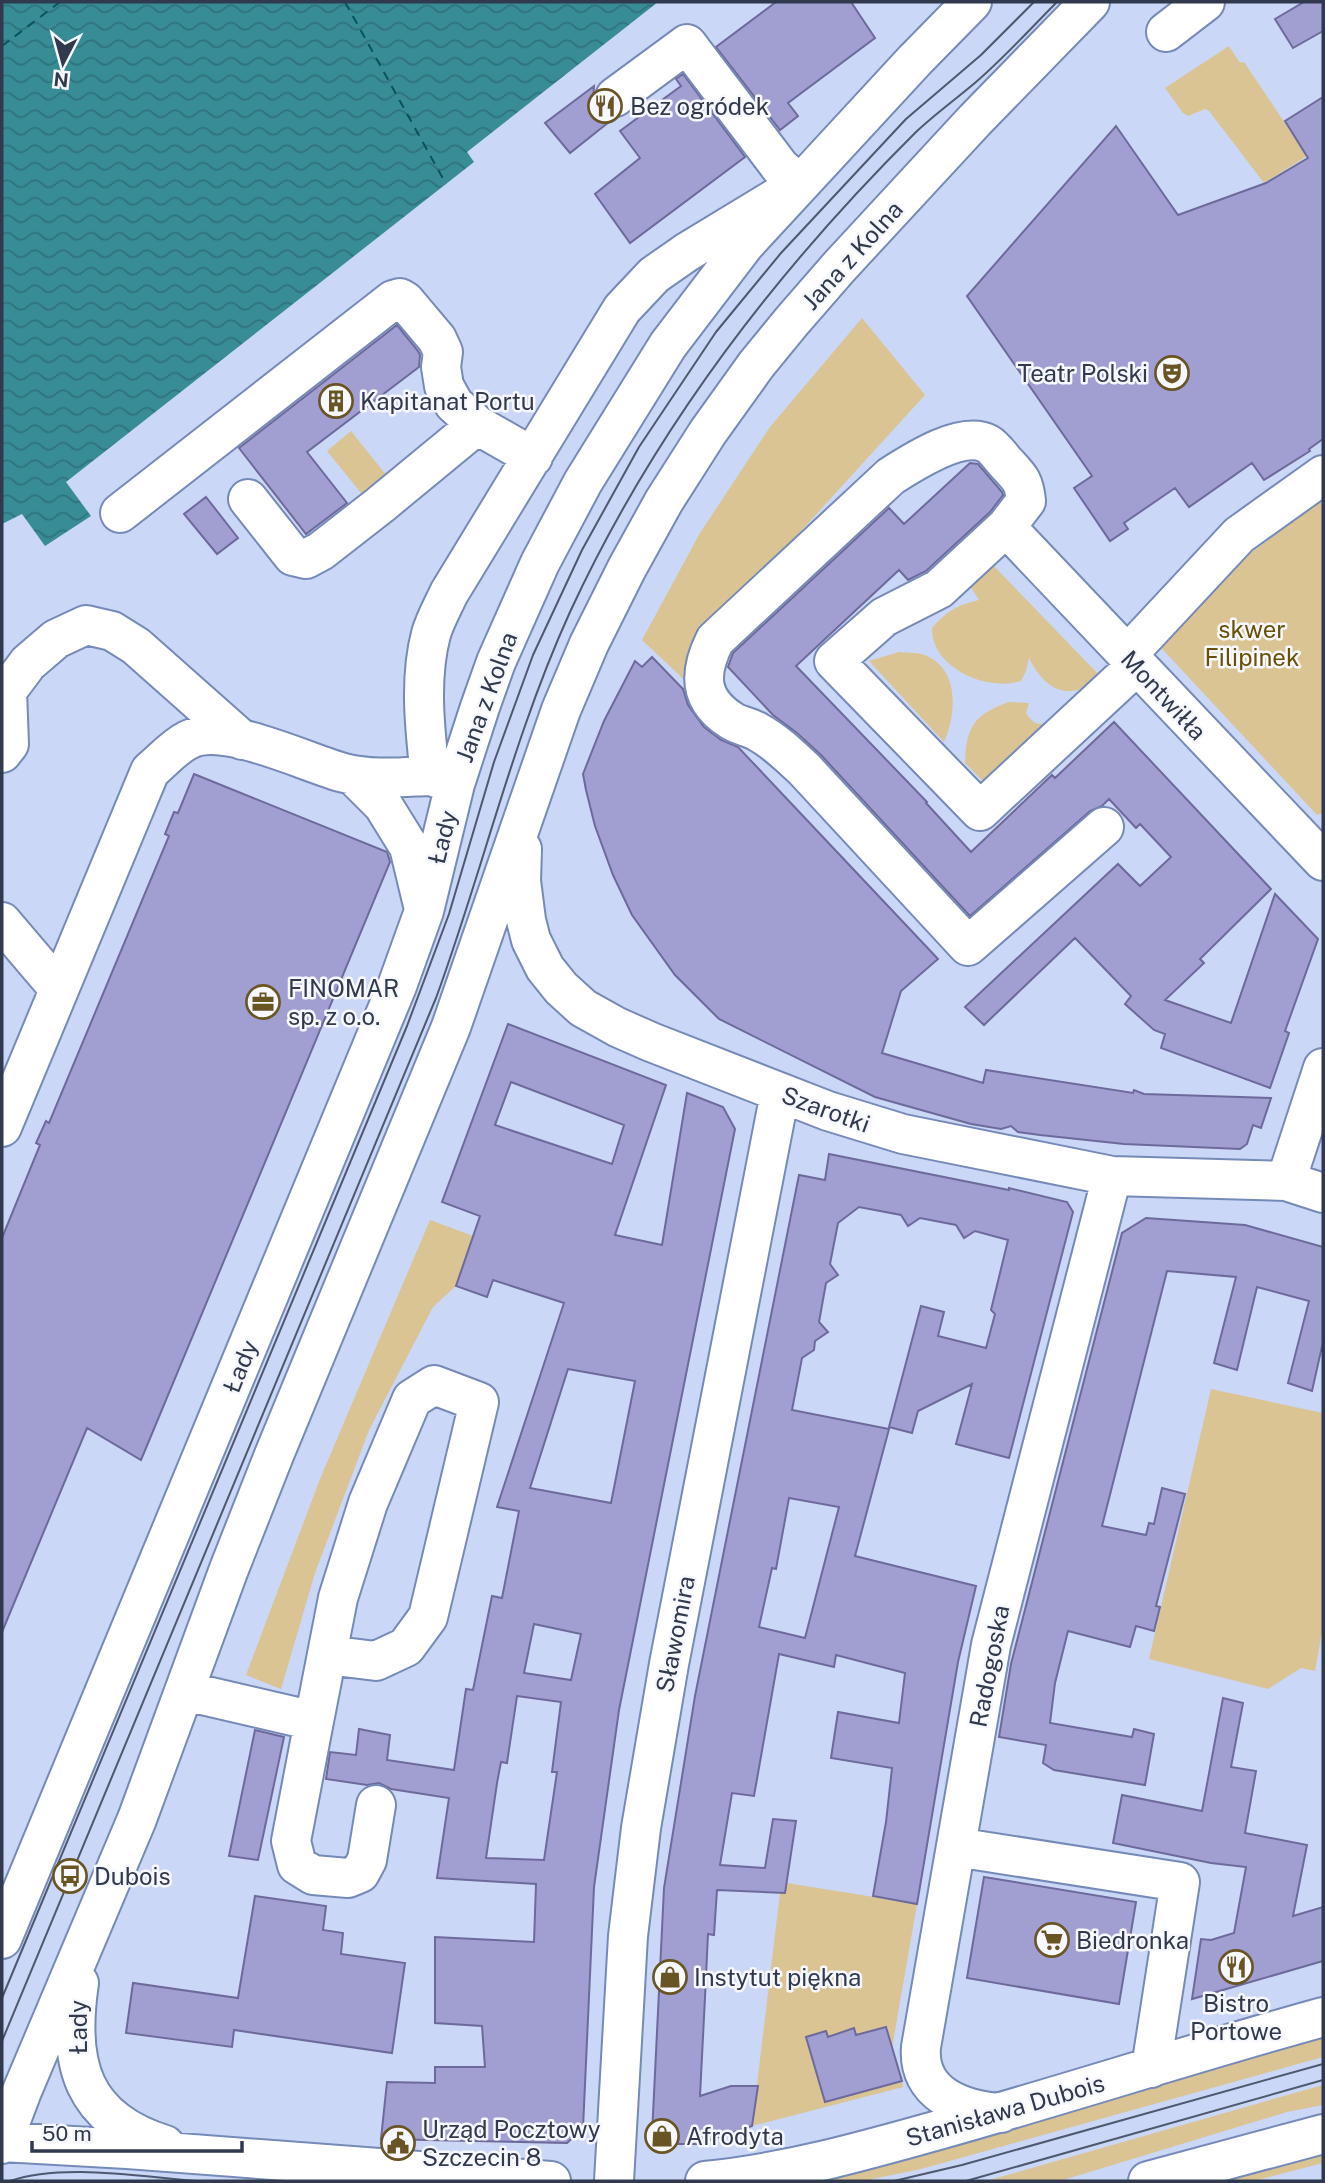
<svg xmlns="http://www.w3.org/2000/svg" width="1325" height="2183" font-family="'Public Sans',sans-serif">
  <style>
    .green { fill: #dac493 }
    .water { fill: url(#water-waves) }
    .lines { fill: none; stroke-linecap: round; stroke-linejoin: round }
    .ferry { stroke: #08545b; stroke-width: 2; stroke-dasharray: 9 7; stroke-linecap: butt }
    .building { fill: #a19fd2; stroke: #6d6a9b; stroke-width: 2; fill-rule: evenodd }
    .minor-casing { stroke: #758ab8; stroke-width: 42 }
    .minor { stroke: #fff; stroke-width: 38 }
    .tram { stroke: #4e586e; stroke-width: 2 }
    .labels { text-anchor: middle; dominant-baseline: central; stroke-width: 5; stroke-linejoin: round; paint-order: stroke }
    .poi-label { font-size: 24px; fill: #30394d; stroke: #f6f8fd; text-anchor: start }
    .street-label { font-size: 24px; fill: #30394d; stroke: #f6f8fd }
    .park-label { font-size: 24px; fill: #6a5005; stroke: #f6f8fd }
  </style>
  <defs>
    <pattern id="water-waves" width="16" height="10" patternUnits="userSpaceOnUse" patternTransform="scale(1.75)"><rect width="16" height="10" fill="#378c96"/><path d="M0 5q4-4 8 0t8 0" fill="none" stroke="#2f737d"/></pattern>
  </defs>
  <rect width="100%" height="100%" fill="#cad7f6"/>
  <path class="green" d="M1229 46 1240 63 1244 62 1307 156 1264 183 1209 111 1205 109 1188 116 1183 113 1165 88Z
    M862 318 925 395 707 634 693 688 642 640 700 533 770 427Z
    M351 431 387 476 370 504 327 451Z
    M1323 500V813L1317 815 1152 638 1219 576Z
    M988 560 1101 677C1070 703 1045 691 1029 658L1026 671 1021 681C987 692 931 668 932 628 947 611 957 605 979 600L967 581Z
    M899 652C908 653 919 652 927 656 960 671 956 715 944 742L869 661Z
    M1009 702 1029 703 1026 713C1033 724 1042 729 1052 717L1056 722 988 786 965 763C966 726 975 714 1009 702Z
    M430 1220 473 1236 456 1286 433 1307 369 1430 315 1573 281 1689 246 1675 320 1479Z
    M1211 1389 1323 1413V1626L1315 1671 1301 1668 1268 1689 1149 1659Z
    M787 1883 917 1904 892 2048 886 2027 830 2042 826 2031 825 2102 902 2081 903 2087 752 2126 780 1893H785Z
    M1323 2038V2057L921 2169 863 2181H815L1238 2059Z
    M1323 2085V2105L1287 2112 1060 2181H986Z
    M1323 2149V2163L1254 2181H1207Z"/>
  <path class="water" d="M2 2H658L467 152 474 162 66 482 91 516 45 546 22 514 2 524Z"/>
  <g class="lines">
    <path class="ferry" d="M345 2 446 184
      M2 46 60 2"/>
  </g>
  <path class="building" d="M776 2H851L875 38 788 103 798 116 780 130 716 47Z
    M1304 2H1323V31L1293 48 1275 19Z
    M683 74 745 157 630 243 595 194 640 158 620 131 681 86 676 79Z
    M594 86 593 100 597 109 606 117 614 118 570 153 545 123Z
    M1323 97V439L1309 449 1310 451 1264 480 1252 463 1189 507 1175 488 1124 523 1128 529 1110 541 1074 488 1092 476 967 296 1116 126 1178 215 1266 183 1308 158 1285 121Z
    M397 325 418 351 420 355 419 367 307 452 347 503 306 534 239 448Z
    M970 463 978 464 1002 492 1003 495 990 512 926 571 908 580 899 570 796 666 927 802 926 803 971 852 1052 775 1055 778 1114 722 1271 889 1200 959 1204 963 1165 1000 1231 1023 1275 894 1318 939 1285 1031 1289 1033 1270 1088 1161 1048 1165 1034 1154 1030 1125 1004 1131 996 1075 938 984 1025 965 1007 1118 864 1140 886 1171 857 1140 824 1136 828 1109 799 1102 806 1090 811 970 916 821 755 797 733 773 715 728 667 733 653 889 508 904 524Z
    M206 497 238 538 217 554 184 514Z
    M652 657 683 689 688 705 704 727 721 740 738 747 938 959 901 991 882 1053 983 1083 986 1070 1133 1093 1134 1090 1144 1094 1271 1098 1261 1128 1253 1125 1247 1144 1240 1149 1124 1144 1040 1135 1018 1132 1011 1126 1001 1129 971 1124 875 1097 719 1019 675 975 632 915 613 875 595 826 586 790 583 774 604 721 635 661 642 667Z
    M194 774 387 852 390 862 141 1460 87 1428 2 1632V1238L40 1145 36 1143 46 1121 49 1123 169 836 165 834 174 812 178 813Z
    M508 1024 666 1085 615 1235 662 1245 687 1093 723 1107 735 1129 619 1710 594 1887 583 2128 567 2143 381 2139 387 2082 435 2083V2067H485L482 2026 435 2023V1937L534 1942 536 1884 437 1878 449 1798 391 1789 379 1783 367 1785 326 1779 330 1752 356 1755 359 1729 390 1735 387 1760 454 1770 466 1689 473 1690 492 1596 502 1598 519 1511 497 1507 564 1303 493 1280 487 1297 456 1286 480 1216 442 1202ZM511 1082 624 1125 612 1164 495 1125ZM568 1369 635 1381 611 1503 530 1488ZM534 1624 581 1634 571 1680 524 1673ZM517 1696 561 1702 552 1772H557L544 1860 486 1858 497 1783 501 1762 507 1763Z
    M829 1154 1009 1190V1188L1067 1202 1073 1212 1009 1458 956 1444 972 1384 918 1411 912 1433 889 1427 921 1306 944 1312 938 1336 986 1348 995 1314 991 1310 1008 1240 975 1231 964 1238 956 1225 920 1218 908 1226 901 1215 859 1207 838 1223 830 1264 838 1275 826 1283 819 1322 828 1332 815 1341 814 1350 802 1358 792 1410 889 1429 855 1556 976 1586 958 1662 917 1904 873 1896 886 1822 892 1768 831 1758 838 1712 899 1723 905 1673 836 1655 834 1667 779 1654 754 1796 732 1793 720 1865 765 1868 773 1819 796 1821 785 1893 717 1890 714 1935 708 1934 705 1997 700 2096 731 2086H758L752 2126 698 2144H661L652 2135 664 1888 695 1696 799 1175 825 1180ZM789 1498 839 1507 805 1638 759 1627 772 1568 776 1569Z
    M1146 1218 1245 1225 1323 1247V1342L1312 1391 1288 1383 1309 1301 1257 1287 1237 1370 1214 1363 1236 1277 1167 1271 1102 1526 1146 1535 1149 1523 1154 1524 1162 1488 1185 1494 1156 1606 1160 1607 1154 1631 1136 1626 1130 1647 1068 1631 1055 1683 1050 1723 1132 1737 1134 1729 1154 1734 1145 1785 1054 1770 1043 1763 1046 1745 999 1737 1011 1664 1122 1233Z
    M1223 1698 1243 1703 1231 1767 1256 1771 1245 1833 1307 1845 1293 1916 1323 1907V1961L1192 1999 1201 1939 1211 1940 1234 1933 1246 1867 1211 1863 1113 1843 1122 1795 1202 1811Z
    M255 1730 284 1737 258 1860 229 1856Z
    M984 1877 1136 1902 1119 2004 967 1978Z
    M255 1896 326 1906 323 1930 343 1933 341 1954 405 1963 392 2053 234 2030 232 2047 126 2033 133 1983 238 1998Z
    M886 2027 902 2081 825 2102 806 2037 826 2031 828 2037 854 2028 856 2035Z"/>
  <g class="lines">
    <g class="minor-casing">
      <path id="minor" d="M1166 32 1205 2
        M248 499 293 556 306 559 321 551 380 505 477 425
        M120 513 393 300 400 298 405 301 437 339 443 352 441 367 444 386 454 404 477 425 533 457
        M1006 527 1323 861
        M1127 655 1239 535 1323 475
        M2 753 9 744 7 691 28 663 56 639 86 625 112 631 136 646 242 740
        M353 775 383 805 409 847 423 905
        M455 784 430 776C425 730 419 679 431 634 435 620 443 606 449 593L622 309 654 275 687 252 799 184 780 167 687 44 615 97
        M1104 827 968 946 805 770C790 756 776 742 758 732 750 727 740 726 732 721 697 699 699 672 715 640L891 476C913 462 962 430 988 444 995 448 1001 458 1007 464 1020 478 1024 481 1026 501L1006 527 939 589 884 617 834 661 980 811 1136 666
        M522 849 521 881 526 920 531 940 545 968 561 988 583 1008 617 1027 651 1042 828 1111 903 1134 1112 1176 1286 1181 1323 1193
        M2 922 59 989
        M2 1127 150 771C162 761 174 747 188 740 223 721 306 763 344 773 372 780 401 777 430 776
        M1286 1181 1323 1068
        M185 1691 314 1721 291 1841 297 1865 313 1875 348 1878 360 1873 367 1860 376 1805
        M314 1721 338 1598 368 1503 412 1399 434 1385 479 1402 428 1617 406 1647 376 1661 327 1655
        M956 1847 1180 1882 1151 2068
        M2 1939 397 986 424 911 455 784 480 707 496 662 540 563 583 482 668 345 745 244 915 60 972 2
        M79 1983C67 2063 81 2119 165 2145
        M1001 2113C961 2110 917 2094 921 2047L991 1645 1112 1176
        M2 2142 127 2149 551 2181
        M2 2144 22 2091 137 1819 229 1569 274 1455 451 1027 561 710 589 644 627 568 664 501 708 432 756 365 792 321 839 267 975 120 1090 2
        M614 2181 628 1936 641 1828 669 1664 780 1093
        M705 2181C786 2173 864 2151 942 2129 1070 2093 1196 2052 1323 2017
        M1148 2181 1323 2134"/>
    </g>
    <use href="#minor" class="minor"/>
    <path class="tram" d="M2 1998 407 1026 449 914 494 762 533 655 582 550 639 447 716 332 781 253 906 119 981 55 1034 2
      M2 2041 436 998C483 870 513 737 570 612 654 430 774 273 916 132 935 114 956 99 976 82 1005 57 1030 29 1057 2
      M10 2181C63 2163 141 2177 197 2181
      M894 2181 962 2165 1323 2064
      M966 2181 1323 2080"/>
  </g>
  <defs>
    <g id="restaurant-ring" transform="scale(1.75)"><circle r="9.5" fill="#f6f8fd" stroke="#695423" stroke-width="1.5"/><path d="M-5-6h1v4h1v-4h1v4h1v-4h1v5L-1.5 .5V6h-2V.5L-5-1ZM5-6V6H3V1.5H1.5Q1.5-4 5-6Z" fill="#695423"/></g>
    <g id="theatre-ring" transform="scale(1.75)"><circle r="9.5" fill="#f6f8fd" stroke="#695423" stroke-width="1.5"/><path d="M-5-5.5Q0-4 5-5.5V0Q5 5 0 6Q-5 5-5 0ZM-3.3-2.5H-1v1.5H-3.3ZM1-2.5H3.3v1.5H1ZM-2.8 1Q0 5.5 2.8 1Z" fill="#695423"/></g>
    <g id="building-ring" transform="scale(1.75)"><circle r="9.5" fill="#f6f8fd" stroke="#695423" stroke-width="1.5"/><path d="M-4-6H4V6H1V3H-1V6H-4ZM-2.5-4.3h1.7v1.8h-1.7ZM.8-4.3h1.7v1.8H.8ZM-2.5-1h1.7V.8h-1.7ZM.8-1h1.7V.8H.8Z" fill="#695423"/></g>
    <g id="office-ring" transform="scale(1.75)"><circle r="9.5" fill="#f6f8fd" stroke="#695423" stroke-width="1.5"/><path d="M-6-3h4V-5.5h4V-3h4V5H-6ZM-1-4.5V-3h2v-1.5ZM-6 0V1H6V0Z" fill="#695423"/></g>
    <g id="bus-ring" transform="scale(1.75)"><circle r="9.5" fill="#f6f8fd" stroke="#695423" stroke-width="1.5"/><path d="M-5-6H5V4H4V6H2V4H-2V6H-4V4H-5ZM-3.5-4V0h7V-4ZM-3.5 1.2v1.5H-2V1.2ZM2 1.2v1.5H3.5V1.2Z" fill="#695423"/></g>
    <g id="supermarket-ring" transform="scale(1.75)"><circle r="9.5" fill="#f6f8fd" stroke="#695423" stroke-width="1.5"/><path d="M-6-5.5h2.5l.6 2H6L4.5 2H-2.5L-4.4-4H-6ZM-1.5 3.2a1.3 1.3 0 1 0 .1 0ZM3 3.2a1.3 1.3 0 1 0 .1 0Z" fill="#695423"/></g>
    <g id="shop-ring" transform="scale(1.75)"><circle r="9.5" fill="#f6f8fd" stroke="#695423" stroke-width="1.5"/><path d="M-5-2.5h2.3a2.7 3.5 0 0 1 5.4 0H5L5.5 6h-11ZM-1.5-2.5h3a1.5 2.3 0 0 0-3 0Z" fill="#695423"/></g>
    <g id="civic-ring" transform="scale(1.75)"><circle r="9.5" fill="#f6f8fd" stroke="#695423" stroke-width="1.5"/><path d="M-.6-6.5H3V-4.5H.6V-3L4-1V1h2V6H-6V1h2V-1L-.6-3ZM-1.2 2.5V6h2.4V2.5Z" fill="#695423"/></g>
  </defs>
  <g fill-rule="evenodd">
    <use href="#restaurant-ring" x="605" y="106"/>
    <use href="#theatre-ring" x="1172" y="373"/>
    <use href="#building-ring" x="336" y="401"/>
    <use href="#office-ring" x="263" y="1002"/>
    <use href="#bus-ring" x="70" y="1876"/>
    <use href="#supermarket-ring" x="1052" y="1940"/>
    <use href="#restaurant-ring" x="1236" y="1967"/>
    <use href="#shop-ring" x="670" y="1977"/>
    <use href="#shop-ring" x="662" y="2136"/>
    <use href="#civic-ring" x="398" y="2143"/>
  </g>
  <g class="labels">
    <g class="poi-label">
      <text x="630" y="106">Bez ogródek</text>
      <text x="1148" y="373" text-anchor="end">Teatr Polski</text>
      <text x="360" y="401">Kapitanat Portu</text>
      <text x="288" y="988">FINOMAR<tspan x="288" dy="28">sp. z o.o.</tspan></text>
      <text x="94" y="1876">Dubois</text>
      <text x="1076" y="1940">Biedronka</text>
      <text x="694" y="1977">Instytut piękna</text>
      <text x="1236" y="2003" text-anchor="middle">Bistro<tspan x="1236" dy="28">Portowe</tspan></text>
      <text x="422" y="2129">Urząd Pocztowy<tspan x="422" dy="28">Szczecin 8</tspan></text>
      <text x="686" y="2136">Afrodyta</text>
    </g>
    <g class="street-label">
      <text transform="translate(852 255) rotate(-48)">Jana z Kolna</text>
      <text transform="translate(1164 695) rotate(47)">Montwiłła</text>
      <text transform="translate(486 697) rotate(-70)">Jana z Kolna</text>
      <text transform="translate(442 837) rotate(-76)">Łady</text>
      <text transform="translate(826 1109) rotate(20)">Szarotki</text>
      <text transform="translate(240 1366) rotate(-68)">Łady</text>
      <text transform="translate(675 1634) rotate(-79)">Sławomira</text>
      <text transform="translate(989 1666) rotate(-79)">Radogoska</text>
      <text transform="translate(78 2027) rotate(-90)">Łady</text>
      <text transform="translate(1005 2110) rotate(-16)">Stanisława Dubois</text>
    </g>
    <g class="park-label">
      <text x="1252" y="629">skwer<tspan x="1252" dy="28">Filipinek</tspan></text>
    </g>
  </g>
  <rect width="1325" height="2183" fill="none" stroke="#30394d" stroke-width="7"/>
  <g transform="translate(63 63) rotate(186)" stroke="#f6f8fd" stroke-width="5" paint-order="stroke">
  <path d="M0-5L12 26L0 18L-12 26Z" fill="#30394d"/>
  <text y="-10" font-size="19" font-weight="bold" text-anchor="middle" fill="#30394d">N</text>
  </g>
  <path d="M32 2141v10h210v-10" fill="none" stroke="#30394d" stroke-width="3.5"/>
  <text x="42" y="2141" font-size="21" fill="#30394d" stroke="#f6f8fd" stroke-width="5" paint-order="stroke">50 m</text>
</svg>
